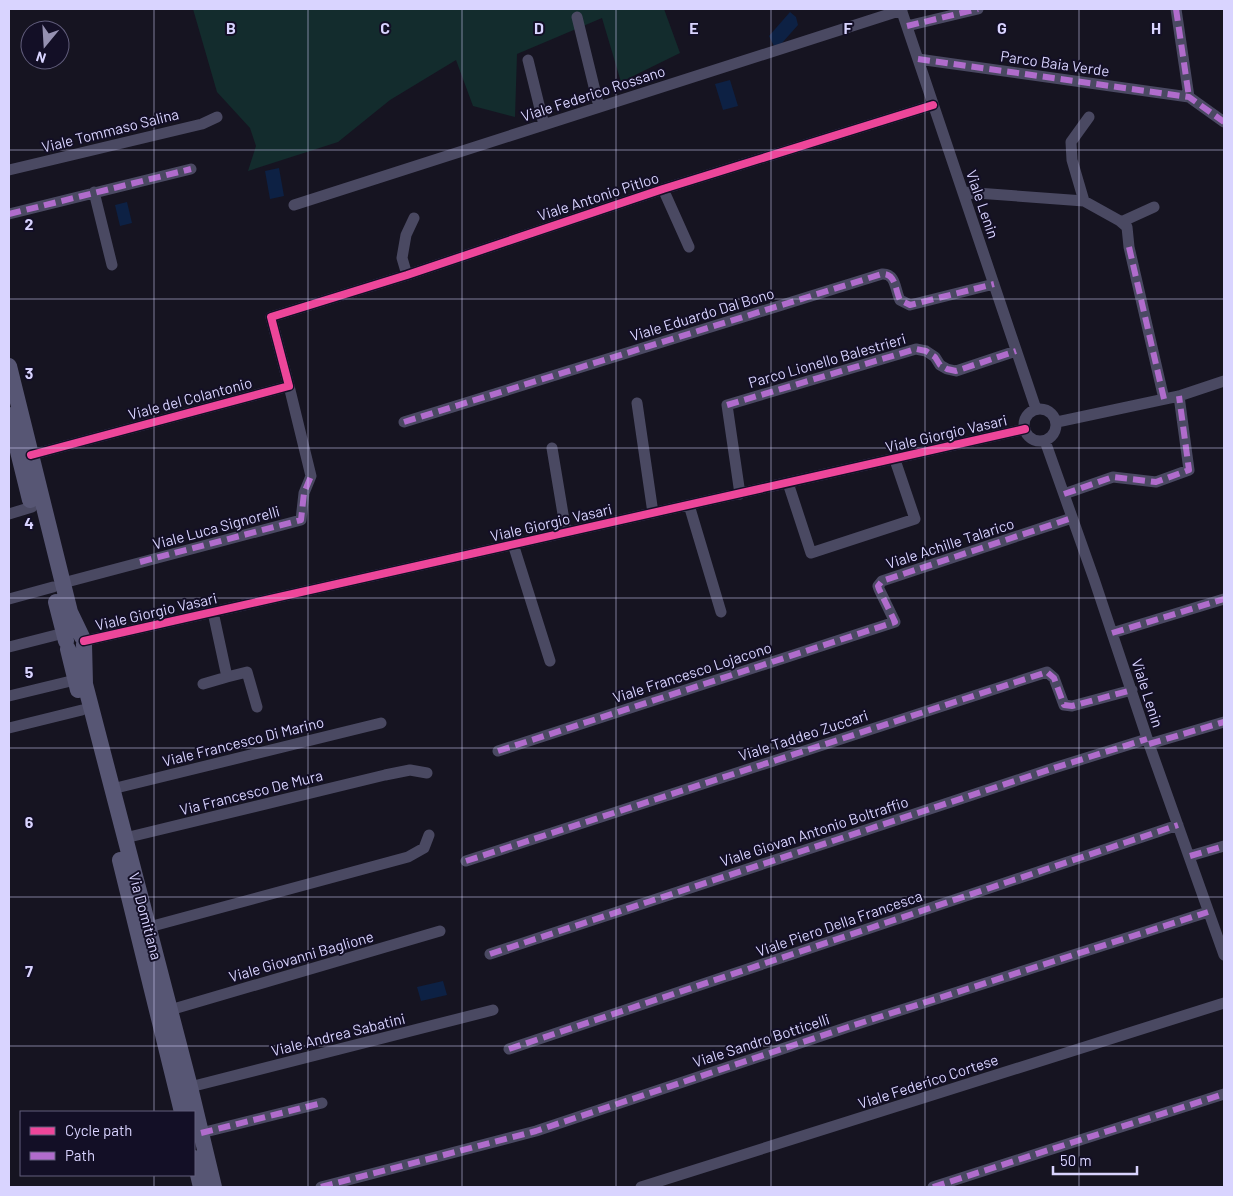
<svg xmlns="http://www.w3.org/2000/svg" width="1233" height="1196" font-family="Barlow,sans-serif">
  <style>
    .green { fill: #132c2d }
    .water { fill: #0d2144 }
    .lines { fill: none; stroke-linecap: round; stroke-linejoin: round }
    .street { stroke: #4a4962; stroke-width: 11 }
    .secondary { stroke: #575674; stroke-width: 16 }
    .quiet { stroke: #b06ccc; stroke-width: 6; stroke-dasharray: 12 6; stroke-linecap: butt }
    .cycleway-casing { stroke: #130f26; stroke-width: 11 }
    .cycleway { stroke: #ed469a; stroke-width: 8 }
    .grid { fill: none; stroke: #d9d4ff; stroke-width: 1; stroke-opacity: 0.55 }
    .labels { text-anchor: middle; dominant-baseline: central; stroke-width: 4; stroke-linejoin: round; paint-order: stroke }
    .street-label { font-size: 15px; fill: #d9d4ff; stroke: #130f26 }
    .grid-label { font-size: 16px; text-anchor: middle; font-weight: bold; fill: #d9d4ff; stroke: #130f26; stroke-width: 4; stroke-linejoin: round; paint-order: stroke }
  </style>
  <rect width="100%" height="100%" fill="#161421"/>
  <path class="green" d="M193 9H664L680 53 621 82 602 18 517 54 515 117 473 106 456 60 390 100 338 142 248 171 256 146 250 128 217 92Z"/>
  <path class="water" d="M790 12 796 17 798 25 782 43 774 46 769 36Z
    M730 80 738 106 723 110 715 84Z
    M279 168 284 196 270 199 265 171Z
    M127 202 132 223 120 226 115 205Z
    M443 981 447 995 421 1001 417 987Z"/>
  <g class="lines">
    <path class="street" d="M901 9 1036 409
      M1176 9 1189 97
      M577 17 599 107
      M907 26 978 9
      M918 59 1189 97 1224 122
      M528 60 544 125
      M9 170 202 124 217 117
      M663 189 689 247
      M94 192 112 265
      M963 192 1084 201 1120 221 1127 227 1129 247 1164 399
      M1084 201 1072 160 1071 142 1089 117
      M294 205 902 10
      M9 214 191 169
      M1121 222 1154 207
      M407 275 402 258 406 235 414 218
      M637 403 653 513
      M1024 425a16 16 0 1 1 32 0a16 16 0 1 1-32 0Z
      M404 422 882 274C896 273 895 290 900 300L910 305 994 284
      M1057 422 1179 396 1224 381
      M1045 441 1094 579 1149 744 1224 955
      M552 448 566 532
      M31 455 289 386 271 317 407 275 663 189 933 105
      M788 483 811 553 915 519 895 460
      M740 494 727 405 916 349 926 351 935 357 940 365 947 369 956 371 1016 351
      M1064 494 1113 477 1156 482 1189 470 1179 396
      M689 505 721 612
      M9 514 32 507
      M513 544 550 661
      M63 583 301 520 304 493 311 476 289 386
      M9 599 53 587
      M1112 633 1224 599
      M84 641 1025 429
      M9 647 64 633
      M227 677 247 672 257 707
      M203 684 227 677 213 612
      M9 696 75 680
      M9 728 82 710
      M1149 744 1224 722
      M498 751 895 622 879 589 878 586 882 581 1072 518
      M112 789 381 723
      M125 838 385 775 410 770 427 773
      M1190 856 1224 846
      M466 861 1047 672 1054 678 1064 705 1072 706 1132 690
      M149 927 408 857 424 848 429 835
      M490 954 1054 768 1147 739
      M170 1010 440 931
      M509 1049 1178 825
      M190 1087 493 1010
      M201 1133 322 1103
      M321 1187 536 1131 848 1027 1208 912
      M641 1187 1224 1003
      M933 1187 1224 1094"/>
    <path class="secondary" d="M9 366 70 612 82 637
      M9 415 30 500
      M56 602 66 641
      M84 644 85 684 190 1087 214 1187
      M68 649 78 690
      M120 860 182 1112
      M194 1158 201 1187"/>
    <path class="quiet" d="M1176 9 1189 97
      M907 26 978 9
      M918 59 1189 97 1224 122
      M9 214 191 169
      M1129 247 1164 399
      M727 405 916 349 926 351 935 357 940 365 947 369 956 371 1016 351
      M404 422 882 274C896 273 895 290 900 300L910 305 994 284
      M1064 494 1113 477 1156 482 1189 470 1179 396
      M140 562 301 520 304 493 311 476
      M1112 633 1224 599
      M1149 744 1224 722
      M498 751 895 622 879 589 878 586 882 581 1072 518
      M1190 856 1224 846
      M466 861 1047 672 1054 678 1064 705 1072 706 1132 690
      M490 954 1054 768 1147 739
      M509 1049 1178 825
      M201 1133 322 1103
      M321 1187 536 1131 848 1027 1208 912
      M933 1187 1224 1094"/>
    <g class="cycleway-casing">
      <path id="cycleway" d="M31 455 289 386 271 317 407 275 663 189 933 105
        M84 641 1025 429"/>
    </g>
    <use href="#cycleway" class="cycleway"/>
  </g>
  <path class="grid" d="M154 9V1112M308 9V1187M462 9V1187M616 9V1187M771 9V1187M925 9V1187M1079 9V1187M9 150H1224M9 299H1224M9 448H1224M9 598H1224M9 748H1224M9 897H1224M9 1046H1224M154 1175V1187"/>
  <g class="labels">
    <g class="street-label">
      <text transform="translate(1055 63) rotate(8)">Parco Baia Verde</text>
      <text transform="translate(593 93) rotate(-18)">Viale Federico Rossano</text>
      <text transform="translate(110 130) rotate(-14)">Viale Tommaso Salina</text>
      <text transform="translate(598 196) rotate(-18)">Viale Antonio Pitloo</text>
      <text transform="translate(983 204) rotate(71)">Viale Lenin</text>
      <text transform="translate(702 314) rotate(-17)">Viale Eduardo Dal Bono</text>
      <text transform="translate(827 360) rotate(-16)">Parco Lionello Balestrieri</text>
      <text transform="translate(190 398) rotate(-15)">Viale del Colantonio</text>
      <text transform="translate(946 433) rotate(-13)">Viale Giorgio Vasari</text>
      <text transform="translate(551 522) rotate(-13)">Viale Giorgio Vasari</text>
      <text transform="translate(216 527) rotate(-15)">Viale Luca Signorelli</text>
      <text transform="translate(950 543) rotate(-18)">Viale Achille Talarico</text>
      <text transform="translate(156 611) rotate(-13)">Viale Giorgio Vasari</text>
      <text transform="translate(692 672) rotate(-18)">Viale Francesco Lojacono</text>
      <text transform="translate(1148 693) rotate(72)">Viale Lenin</text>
      <text transform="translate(803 735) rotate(-18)">Viale Taddeo Zuccari</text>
      <text transform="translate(243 741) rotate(-14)">Viale Francesco Di Marino</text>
      <text transform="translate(251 792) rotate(-14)">Via Francesco De Mura</text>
      <text transform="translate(814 831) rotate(-18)">Viale Giovan Antonio Boltraffio</text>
      <text transform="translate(146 916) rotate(75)">Via Domitiana</text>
      <text transform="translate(839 923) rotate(-19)">Viale Piero Della Francesca</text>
      <text transform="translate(301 956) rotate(-16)">Viale Giovanni Baglione</text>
      <text transform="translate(338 1034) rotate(-14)">Viale Andrea Sabatini</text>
      <text transform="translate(761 1040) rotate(-18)">Viale Sandro Botticelli</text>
      <text transform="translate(928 1081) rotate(-18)">Viale Federico Cortese</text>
    </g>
  </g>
  <g class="grid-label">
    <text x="231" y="34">B</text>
    <text x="385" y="34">C</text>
    <text x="539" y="34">D</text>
    <text x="694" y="34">E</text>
    <text x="848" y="34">F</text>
    <text x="1002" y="34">G</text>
    <text x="1156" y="34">H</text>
    <text x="29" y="230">2</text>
    <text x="29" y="379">3</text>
    <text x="29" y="529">4</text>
    <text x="29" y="678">5</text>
    <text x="29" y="828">6</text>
    <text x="29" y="977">7</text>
  </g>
  <rect width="1233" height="1196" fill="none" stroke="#d9d4ff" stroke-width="20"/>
  <rect x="20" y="1111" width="175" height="65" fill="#130f26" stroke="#625e7d"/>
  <rect x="30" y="1127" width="25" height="8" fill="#ed469a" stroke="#625e7d"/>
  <text x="65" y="1136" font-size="15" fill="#d9d4ff">Cycle path</text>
  <rect x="30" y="1152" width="25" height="8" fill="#b06ccc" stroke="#625e7d"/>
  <text x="65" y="1161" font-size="15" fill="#d9d4ff">Path</text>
  <g transform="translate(45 45) rotate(198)"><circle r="24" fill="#130f26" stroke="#625e7d"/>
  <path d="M0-4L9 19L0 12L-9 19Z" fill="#9591b1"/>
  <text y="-8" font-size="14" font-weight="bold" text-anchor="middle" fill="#d9d4ff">N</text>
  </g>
  <path d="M1053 1166v8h84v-8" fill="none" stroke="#d9d4ff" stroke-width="2.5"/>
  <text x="1060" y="1166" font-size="15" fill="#d9d4ff" stroke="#130f26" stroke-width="4" paint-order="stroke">50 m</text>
</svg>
